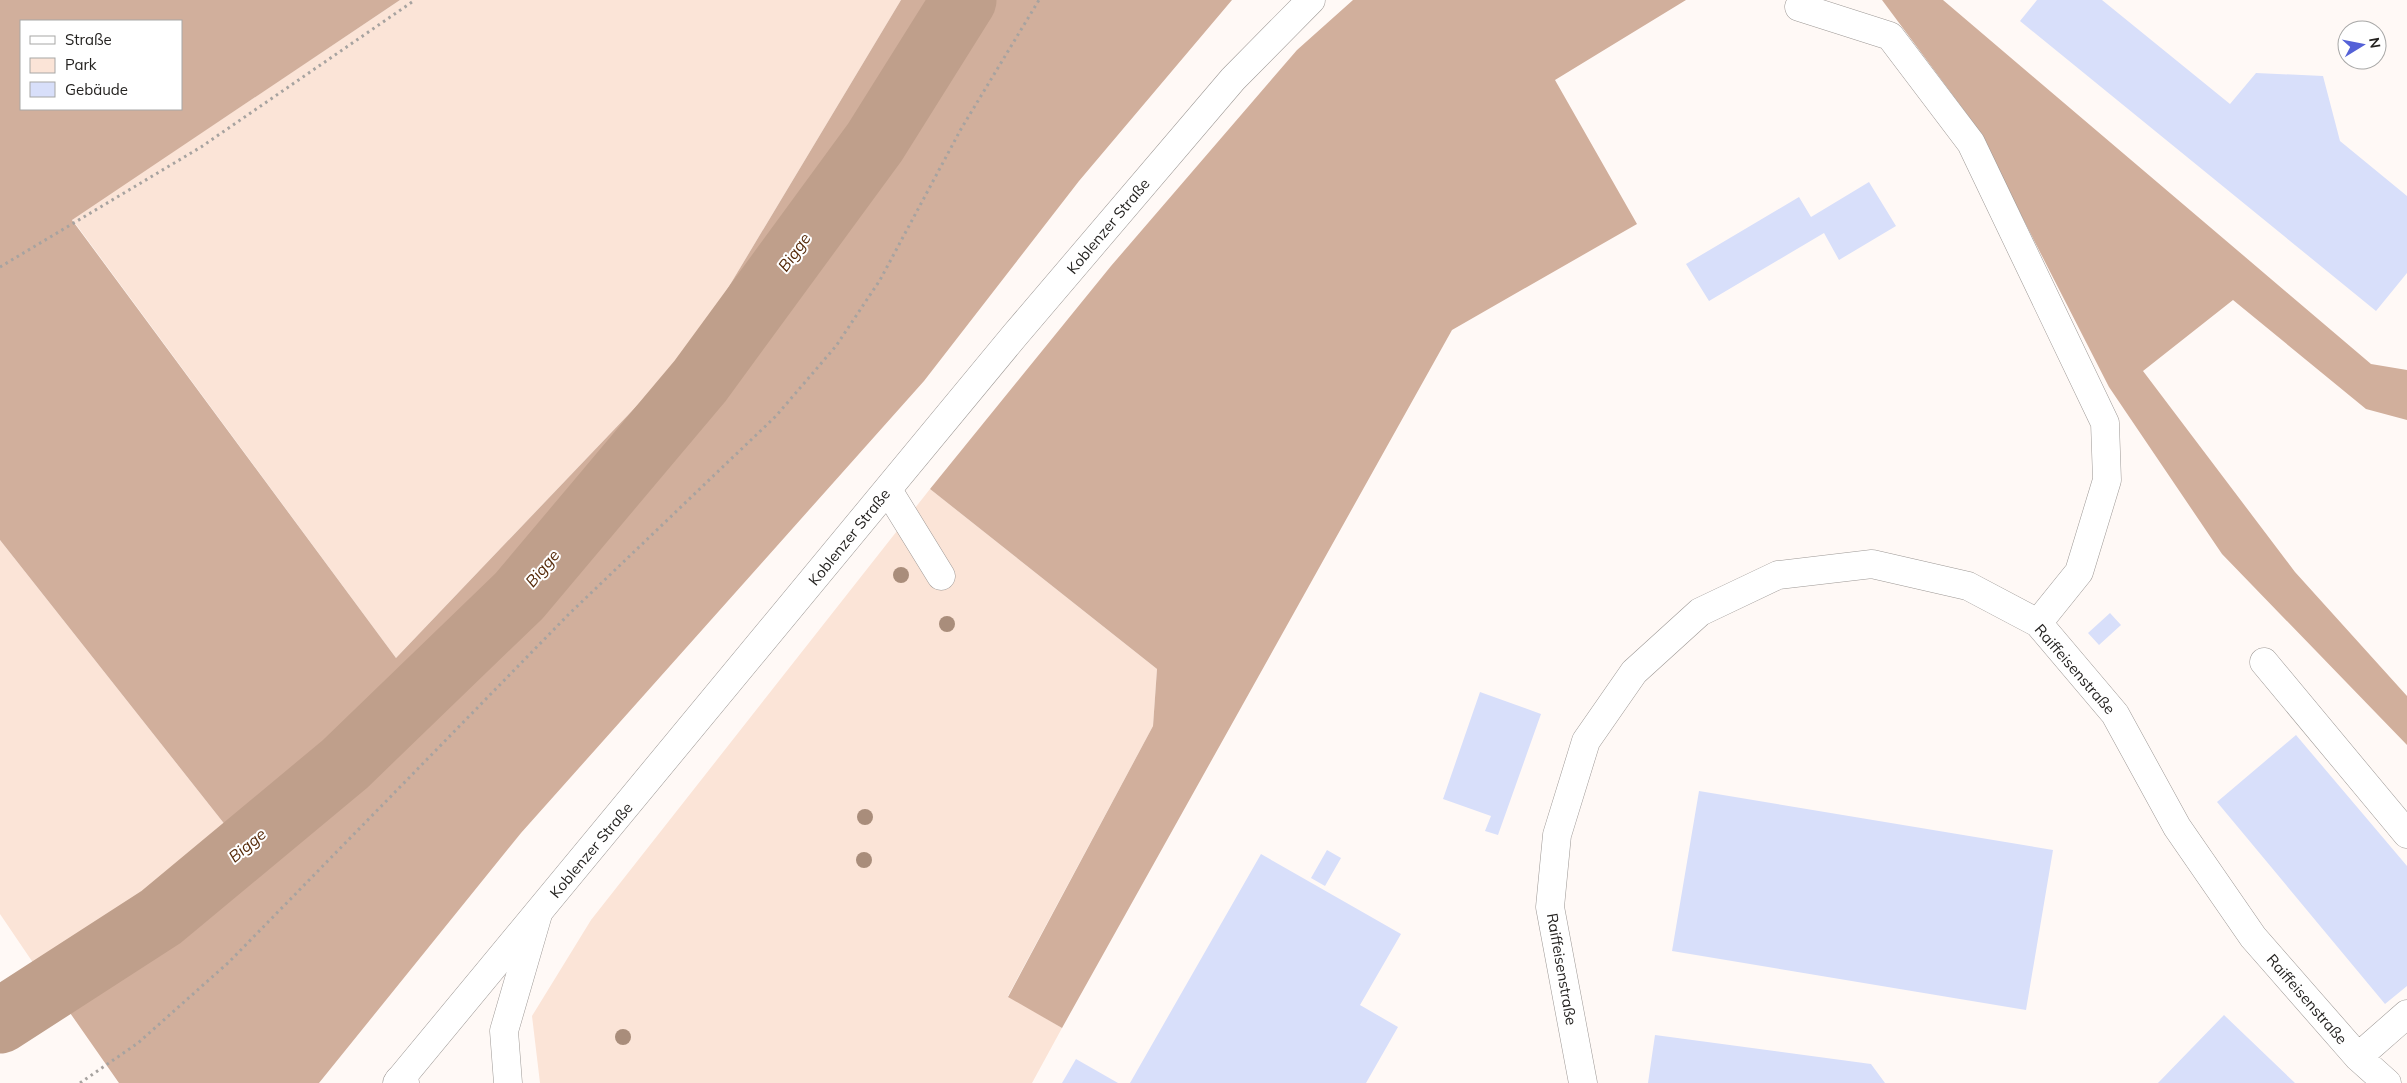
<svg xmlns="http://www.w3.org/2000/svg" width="2407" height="1083" font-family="Mulish,sans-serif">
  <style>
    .green { fill: #fbe4d7 }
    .forest { fill: #d1af9c; fill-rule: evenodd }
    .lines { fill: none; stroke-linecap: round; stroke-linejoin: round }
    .river { stroke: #bf9f8b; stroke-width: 65 }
    .building { fill: #d8dffa }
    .minor-casing { stroke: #9d9895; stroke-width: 29 }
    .major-casing { stroke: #9d9895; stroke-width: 29 }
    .highway-casing { stroke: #9d9895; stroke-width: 29 }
    .path { stroke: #a7a3a0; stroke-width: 3; stroke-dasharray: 2.5 4; stroke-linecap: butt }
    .minor { stroke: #fff; stroke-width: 28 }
    .major { stroke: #fff; stroke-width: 28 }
    .highway { stroke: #fff; stroke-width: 28 }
    .tree { fill: #a98d7b }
    .labels { text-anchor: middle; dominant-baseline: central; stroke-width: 4; stroke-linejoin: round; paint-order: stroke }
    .street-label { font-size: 15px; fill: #242220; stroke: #fff }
    .water-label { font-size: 16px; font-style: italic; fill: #552908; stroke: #fff }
  </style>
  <rect width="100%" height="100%" fill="#fff9f6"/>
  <path class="green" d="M400 0H901L692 348 396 658 72 219Z
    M930 489 1157 669 1153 726 1008 996 1062 1028 1032 1083H540L532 1016 591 920Z
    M0 540 230 831 149 905 40 973 0 914Z"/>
  <path class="forest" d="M0 0H400L72 220 396 658 692 348 901 0H1232L1079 181 924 381 521 833 319 1083H119L68 1010 253 854 230 831 0 540ZM181 21V109H21V21Z
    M1353 0H1686L1555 80 1637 224 1452 330 1062 1028 1008 997 1153 726 1157 669 930 489 1111 266 1297 50Z
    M1882 0H1943L2371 364 2407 370V420L2366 409 2233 300 2143 371 2295 572 2407 696V745L2222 554 2109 387 1975 125Z"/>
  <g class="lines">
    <path class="river" d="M0 1021 161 917 345 764 519 596 700 381 875 142 964 0"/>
  </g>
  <path class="building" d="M2037 0H2102L2230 104 2256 73 2323 76 2340 141 2407 196V273L2376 311 2020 21Z
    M1869 182 1896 226 1839 260 1824 233 1709 301 1686 264 1799 197 1811 217Z
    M2110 613 2121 625 2099 645 2088 633Z
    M1480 692 1541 714 1498 835 1485 831 1491 816 1443 799Z
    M2296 735 2407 866V986L2385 1004 2217 802Z
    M1699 791 2053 850 2026 1010 1672 951Z
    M1327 850 1341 858 1325 886 1311 878Z
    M1261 854 1401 934 1360 1005 1398 1027 1366 1083H1130Z
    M2224 1015 2295 1083H2158Z
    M1655 1035 1871 1064 1885 1083H1648Z
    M1076 1059 1118 1083H1062Z"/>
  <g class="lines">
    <g class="minor-casing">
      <path id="minor" d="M1799 7 1890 36 1971 143 2105 423 2107 480 2079 572 2038 623
        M888 490 941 576
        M2264 662 2407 834
        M2358 1057 2407 1014
        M1583 1083 1550 907 1557 835 1586 741 1634 672 1700 612 1778 575 1872 564 1968 586 2038 623 2115 714 2177 827 2253 937 2358 1057 2387 1083"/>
    </g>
    <g class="major-casing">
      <path id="major" d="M397 1083 1015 335 1233 79 1311 0"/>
    </g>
    <g class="highway-casing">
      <path id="highway" d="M399 1080 405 1083
        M508 1083 504 1031 538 914"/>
    </g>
    <path class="path" d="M0 267 201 147 415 0
      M80 1083 138 1043 229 962 569 614 776 416 836 346 880 280 961 129 1039 0"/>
    <use href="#minor" class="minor"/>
    <use href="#major" class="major"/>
    <use href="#highway" class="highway"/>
  </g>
  <g class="tree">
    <circle cx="901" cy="575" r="8"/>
    <circle cx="947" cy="624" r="8"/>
    <circle cx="865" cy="817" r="8"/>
    <circle cx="864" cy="860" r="8"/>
    <circle cx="623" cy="1037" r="8"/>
  </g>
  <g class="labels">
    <g class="street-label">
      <text transform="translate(1108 226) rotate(-50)">Koblenzer Straße</text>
      <text transform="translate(849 537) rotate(-51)">Koblenzer Straße</text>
      <text transform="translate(2075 669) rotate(49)">Raiffeisenstraße</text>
      <text transform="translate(591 850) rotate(-50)">Koblenzer Straße</text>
      <text transform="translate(1562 969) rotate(80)">Raiffeisenstraße</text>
      <text transform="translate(2307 999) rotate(49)">Raiffeisenstraße</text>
    </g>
    <g class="water-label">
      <text transform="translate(794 252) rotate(-54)">Bigge</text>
      <text transform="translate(542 568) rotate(-50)">Bigge</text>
      <text transform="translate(247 845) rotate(-40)">Bigge</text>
    </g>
  </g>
  <rect x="20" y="20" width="162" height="90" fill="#ffffff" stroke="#a7a7a6"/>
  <rect x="30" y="36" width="25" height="8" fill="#ffffff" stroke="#a7a7a6"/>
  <text x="65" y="45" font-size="15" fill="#242220">Straße</text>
  <rect x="30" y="58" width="25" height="15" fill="#fbe4d7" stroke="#a7a7a6"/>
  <text x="65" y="70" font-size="15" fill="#242220">Park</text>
  <rect x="30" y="82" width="25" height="15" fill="#d8dffa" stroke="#a7a7a6"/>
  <text x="65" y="95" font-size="15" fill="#242220">Gebäude</text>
  <g transform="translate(2362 45) rotate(80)"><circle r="24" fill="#ffffff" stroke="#a7a7a6"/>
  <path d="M0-4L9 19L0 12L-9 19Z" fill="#5461d7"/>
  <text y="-8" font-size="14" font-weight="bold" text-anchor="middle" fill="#242220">N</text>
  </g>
</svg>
